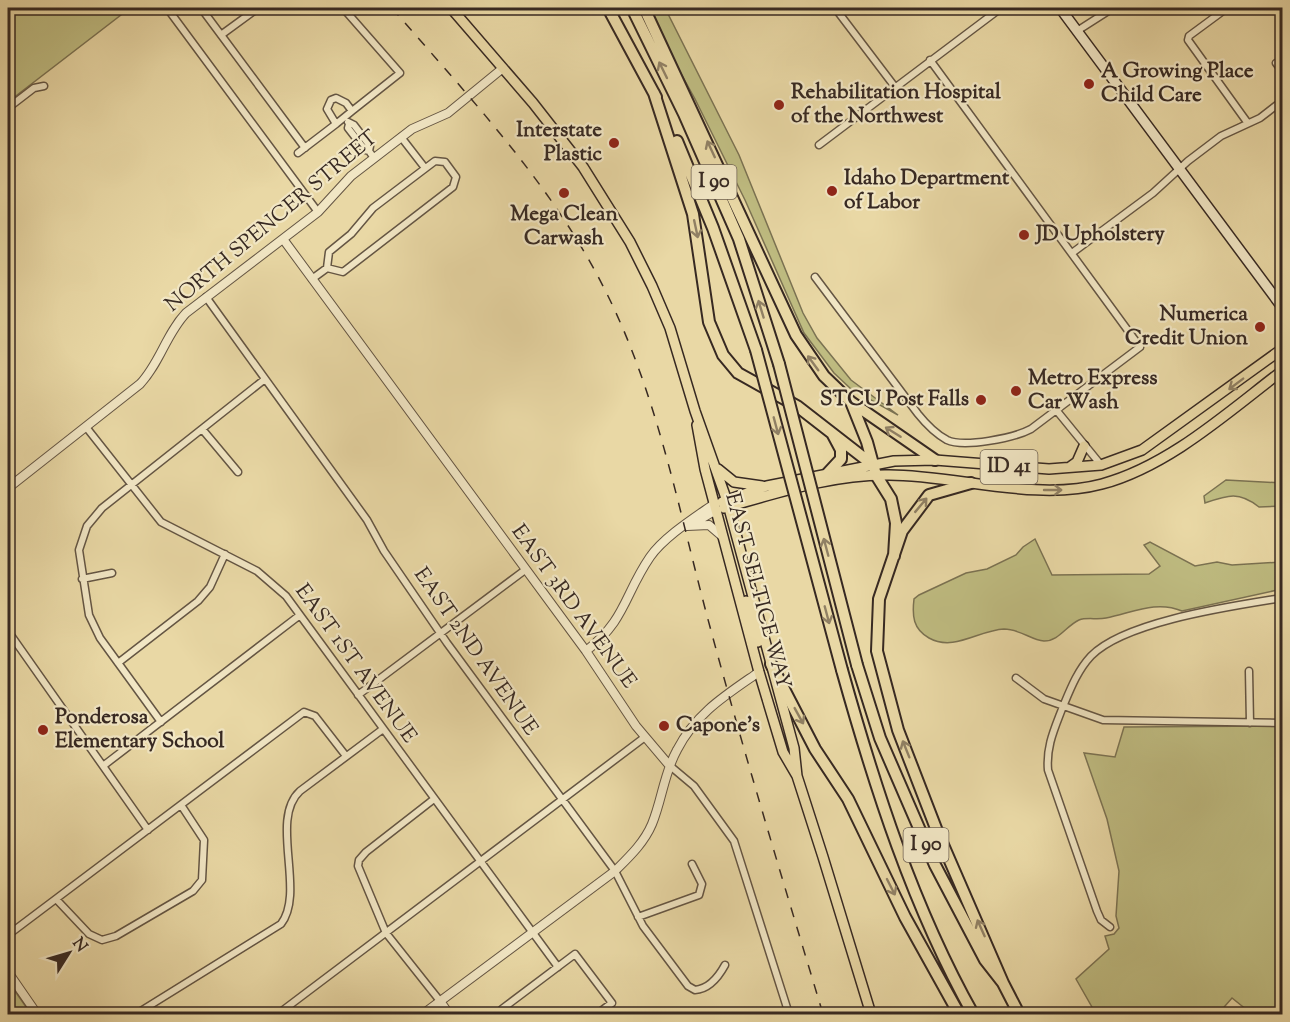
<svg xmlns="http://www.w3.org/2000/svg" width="1290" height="1022" font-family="'Sorts Mill Goudy',serif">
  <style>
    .green { fill: #bfbc81; stroke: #7b7252; stroke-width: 1.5 }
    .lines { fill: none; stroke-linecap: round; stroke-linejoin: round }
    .minor-casing { stroke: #645543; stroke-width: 9 }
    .tertiary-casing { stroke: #645543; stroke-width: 10 }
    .secondary-casing { stroke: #372922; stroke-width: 12 }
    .primary-casing { stroke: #372922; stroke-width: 12 }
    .motorway-casing { stroke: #372922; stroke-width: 14 }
    .minor { stroke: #f1e6c4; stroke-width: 6 }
    .tertiary { stroke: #f1e6c4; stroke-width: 8 }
    .secondary { stroke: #f1e6c4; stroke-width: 9 }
    .primary { stroke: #e9d8a5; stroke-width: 9 }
    .motorway { stroke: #e9d8a5; stroke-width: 10 }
    .rail { stroke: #372922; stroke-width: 1.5; stroke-dasharray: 10 10; stroke-linecap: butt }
    .motorway-bridge-casing { stroke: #372922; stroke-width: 14; stroke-linecap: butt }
    .motorway-bridge { stroke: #e9d8a5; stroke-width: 10 }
    .oneway { stroke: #908064 }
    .poi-dot { fill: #8f2418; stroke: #f1e6c4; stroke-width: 2 }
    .labels { text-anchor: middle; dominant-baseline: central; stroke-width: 4.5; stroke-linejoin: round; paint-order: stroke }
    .shield { fill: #f1e6c4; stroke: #6f6253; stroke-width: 1.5 }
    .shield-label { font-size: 20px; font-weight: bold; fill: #372922 }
    .poi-label { font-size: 21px; font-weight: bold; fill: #372922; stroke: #f1e6c4; text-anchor: start }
    .street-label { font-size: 21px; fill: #372922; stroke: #f1e6c4 }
  </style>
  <rect width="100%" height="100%" fill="#e9d8a5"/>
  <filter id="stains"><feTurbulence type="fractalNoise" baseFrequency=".00333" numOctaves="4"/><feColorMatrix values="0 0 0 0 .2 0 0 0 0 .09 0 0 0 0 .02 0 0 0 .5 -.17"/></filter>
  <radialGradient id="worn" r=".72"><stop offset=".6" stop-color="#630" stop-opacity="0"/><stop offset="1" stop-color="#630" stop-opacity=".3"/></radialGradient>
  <path class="green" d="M8 8H130L8 102Z
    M645 8H665L739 155 803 313 817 338 851 380 898 415 851 389 834 373 804 333 745 200 695 99Z
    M1226 480 1282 483V506L1259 507C1239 491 1228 495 1205 503L1204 496Z
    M1035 539 1052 575 1149 574 1160 566 1144 545 1150 542 1195 566 1217 562 1232 565 1282 562V589L1182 611C1156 600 1132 613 1106 618 1097 620 1087 617 1079 620 1066 626 1059 641 1044 641 1031 640 1020 629 1004 629 979 630 954 652 929 638 913 629 912 616 914 599L919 595 966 573 987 569 1016 555 1023 547Z
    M1282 726V1014H1252L1232 998 1218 1014H1096L1076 979 1109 949 1105 936 1114 934 1119 928 1116 916 1119 871 1107 819 1084 753 1115 757 1124 727Z
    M8 981 31 1014H8Z"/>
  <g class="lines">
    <g class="minor-casing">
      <path id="minor" d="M167 8 318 212
        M201 8 305 148
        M343 8 400 73 352 111
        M835 8 895 87
        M1227 8 1189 36 1188 40 1247 122
        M1077 31 1113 8
        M221 35 258 8
        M1276 63 1282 71
        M336 98 346 103 352 111 336 124 327 109 331 100Z
        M8 108 34 88 44 86
        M348 122 354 125 370 146 369 151
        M349 124 348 128 365 150 369 151 374 158
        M401 137 425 168
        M819 145 1001 8
        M298 153 336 124
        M1072 253 1153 193 1188 161 1221 136 1260 118 1282 101
        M815 277 918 414C926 424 936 434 947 440 964 448 1014 438 1031 429L1140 347 930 60
        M312 279 327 268 343 272 453 187 456 177 445 162 435 161 373 208 351 234 329 252 327 268
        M206 297 367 520 384 551 447 643 615 871 643 926 688 986 695 990C709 989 719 976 725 965
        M1057 411 1101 465
        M86 427 161 522 257 571 286 596 558 967
        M202 429 238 472
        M8 575 9 574
        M82 579 112 573
        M8 631 148 830
        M118 663 198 601 210 587 225 554
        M1249 671 1250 723
        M1016 678 1044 699 1103 720 1282 723
        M358 695 525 570
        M161 722 100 638 89 615 79 550 87 526 102 508 265 379
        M669 765 694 786 734 841 789 1014
        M103 766 300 615
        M434 799 366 852 359 860 358 866 386 933 440 1001
        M56 899 89 934 102 940 116 936 193 891 202 880 204 840 181 805
        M638 917 699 895 702 884 692 864
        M1110 927 1101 920 1097 911 1048 770C1046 747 1054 730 1062 709 1070 690 1077 671 1091 656 1125 621 1233 606 1282 598
        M8 935 304 712 315 716 346 756
        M136 1014 281 924C306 892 269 819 300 791L383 729
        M278 1014 645 737
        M506 1014 502 1009 575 954 612 1003 597 1014"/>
    </g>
    <g class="tertiary-casing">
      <path id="tertiary" d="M283 239 586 651 636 726 669 765
        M8 488 140 384C160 363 166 334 186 313L318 212 351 176 412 129 448 113 503 68
        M694 523 716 510
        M687 526 709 525 723 537
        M586 651C626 620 624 595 650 557 664 537 694 518 714 504
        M8 972 37 1014
        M440 1001 449 1014
        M423 1014 615 871C629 857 644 843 652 824 662 800 664 773 677 750 696 713 726 695 759 672"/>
    </g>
    <g class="secondary-casing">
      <path id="secondary" d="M1060 8 1282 307"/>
    </g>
    <g class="primary-casing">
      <path id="primary" d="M451 8 533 103 583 167 630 242 652 286 670 328 695 411 727 501 794 748 797 776
        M697 425 705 469 759 672 783 752 797 776 823 857 871 1014
        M1070 467 1077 462 1084 446
        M718 469 734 482 762 486
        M722 502 767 486 894 461 935 460 1049 469 1101 465 1142 450 1282 349
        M724 508C777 493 833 474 889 475 957 475 1035 502 1102 484 1169 466 1228 412 1282 371
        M746 601 758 642"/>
    </g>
    <g class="motorway-casing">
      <path id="motorway" d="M608 8 656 97
        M632 8 684 114 739 239 779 364
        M644 8 796 335 824 376 851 402 867 442 876 475 891 499 896 523 894 556
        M654 93 693 214 709 322 723 355 738 373 797 406 873 465
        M677 141 713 228 756 350
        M851 402 935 460
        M828 473 841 459V450L833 435
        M971 483 929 495 902 531 879 599 877 651 898 730 937 831 1003 983
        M771 664 815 749 848 799 905 917 959 1014
        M857 665 880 738 935 865 985 960 1003 983 1019 1014
        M842 670C875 788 913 907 973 1014"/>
    </g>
    <use href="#minor" class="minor"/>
    <use href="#tertiary" class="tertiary"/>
    <use href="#secondary" class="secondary"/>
    <use href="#primary" class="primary"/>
    <use href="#motorway" class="motorway"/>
    <path class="rail" d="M392 8C468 96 551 183 604 288 656 390 677 502 706 612 742 747 783 881 823 1014"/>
    <g class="motorway-bridge-casing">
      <path id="motorway-bridge" d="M756 350 842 670
        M779 364 857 665"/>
    </g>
    <use href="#motorway-bridge" class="motorway-bridge"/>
  </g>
  <defs><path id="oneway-shaft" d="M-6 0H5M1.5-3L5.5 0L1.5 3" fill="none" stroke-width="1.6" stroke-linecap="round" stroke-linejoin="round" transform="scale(1.5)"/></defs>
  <g class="oneway">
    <use href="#oneway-shaft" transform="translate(663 70) rotate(-116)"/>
    <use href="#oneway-shaft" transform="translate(711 149) rotate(-115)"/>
    <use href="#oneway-shaft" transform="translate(696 229) rotate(78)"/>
    <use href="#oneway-shaft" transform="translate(761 309) rotate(-107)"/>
    <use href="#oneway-shaft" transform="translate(813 363) rotate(-126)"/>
    <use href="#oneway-shaft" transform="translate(1236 384) rotate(143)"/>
    <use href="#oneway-shaft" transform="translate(776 426) rotate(75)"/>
    <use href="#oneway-shaft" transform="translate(893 432) rotate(-148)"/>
    <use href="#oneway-shaft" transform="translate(1053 490)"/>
    <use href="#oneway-shaft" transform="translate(921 505) rotate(-50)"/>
    <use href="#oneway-shaft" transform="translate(826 547) rotate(-105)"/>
    <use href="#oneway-shaft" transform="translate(827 615) rotate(75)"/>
    <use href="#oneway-shaft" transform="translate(799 716) rotate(61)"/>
    <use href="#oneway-shaft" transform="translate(906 749) rotate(-112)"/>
    <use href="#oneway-shaft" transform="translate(891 887) rotate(63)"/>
    <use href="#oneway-shaft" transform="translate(981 928) rotate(-114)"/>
  </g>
  <g class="poi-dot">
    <circle cx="1089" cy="84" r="6"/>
    <circle cx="779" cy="105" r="6"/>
    <circle cx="614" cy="143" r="6"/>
    <circle cx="832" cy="191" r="6"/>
    <circle cx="564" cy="193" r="6"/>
    <circle cx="1024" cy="235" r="6"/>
    <circle cx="1260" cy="327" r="6"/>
    <circle cx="1016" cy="391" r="6"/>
    <circle cx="981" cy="400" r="6"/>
    <circle cx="664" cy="726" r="6"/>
    <circle cx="43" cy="730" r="6"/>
  </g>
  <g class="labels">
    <g class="shield">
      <rect x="691.5" y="165" width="45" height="34" rx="4.5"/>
      <rect x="980.5" y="450" width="57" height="34" rx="4.5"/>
      <rect x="903.5" y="828" width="45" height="34" rx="4.5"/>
    </g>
    <g class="shield-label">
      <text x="714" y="182">I 90</text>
      <text x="1009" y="467">ID 41</text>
      <text x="926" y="845">I 90</text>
    </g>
    <g class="poi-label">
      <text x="1101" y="72">A Growing Place<tspan x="1101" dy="24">Child Care</tspan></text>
      <text x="791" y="93">Rehabilitation Hospital<tspan x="791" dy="24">of the Northwest</tspan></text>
      <text x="602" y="131" text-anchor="end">Interstate<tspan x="602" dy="24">Plastic</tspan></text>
      <text x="844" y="179">Idaho Department<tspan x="844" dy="24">of Labor</tspan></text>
      <text x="564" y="215" text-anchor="middle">Mega Clean<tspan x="564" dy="24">Carwash</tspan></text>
      <text x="1036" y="235">JD Upholstery</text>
      <text x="1248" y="315" text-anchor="end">Numerica<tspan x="1248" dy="24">Credit Union</tspan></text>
      <text x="1028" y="379">Metro Express<tspan x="1028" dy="24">Car Wash</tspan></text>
      <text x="969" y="400" text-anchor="end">STCU Post Falls</text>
      <text x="55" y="718">Ponderosa<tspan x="55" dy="24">Elementary School</tspan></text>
      <text x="676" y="726">Capone's</text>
    </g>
    <g class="street-label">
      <text transform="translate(272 222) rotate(-40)">NORTH SPENCER STREET</text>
      <text transform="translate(757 591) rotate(75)">EAST SELTICE WAY</text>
      <text transform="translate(573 607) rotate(54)">EAST 3RD AVENUE</text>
      <text transform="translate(475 652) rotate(55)">EAST 2ND AVENUE</text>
      <text transform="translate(355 664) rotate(54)">EAST 1ST AVENUE</text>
    </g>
  </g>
  <rect width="1290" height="1022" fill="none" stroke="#e9d8a5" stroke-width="30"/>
  <rect x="9" y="9" width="1272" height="1004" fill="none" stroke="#372922" stroke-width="3"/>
  <rect x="15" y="15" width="1260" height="992" fill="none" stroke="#372922" stroke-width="1.5"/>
  <g transform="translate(69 953) rotate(53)" stroke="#f1e6c4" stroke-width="4.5" paint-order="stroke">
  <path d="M0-4.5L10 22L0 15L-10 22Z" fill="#372922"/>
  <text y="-9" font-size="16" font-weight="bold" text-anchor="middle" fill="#372922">N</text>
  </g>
  <rect width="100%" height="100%" filter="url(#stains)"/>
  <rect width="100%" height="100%" fill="url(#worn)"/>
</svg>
